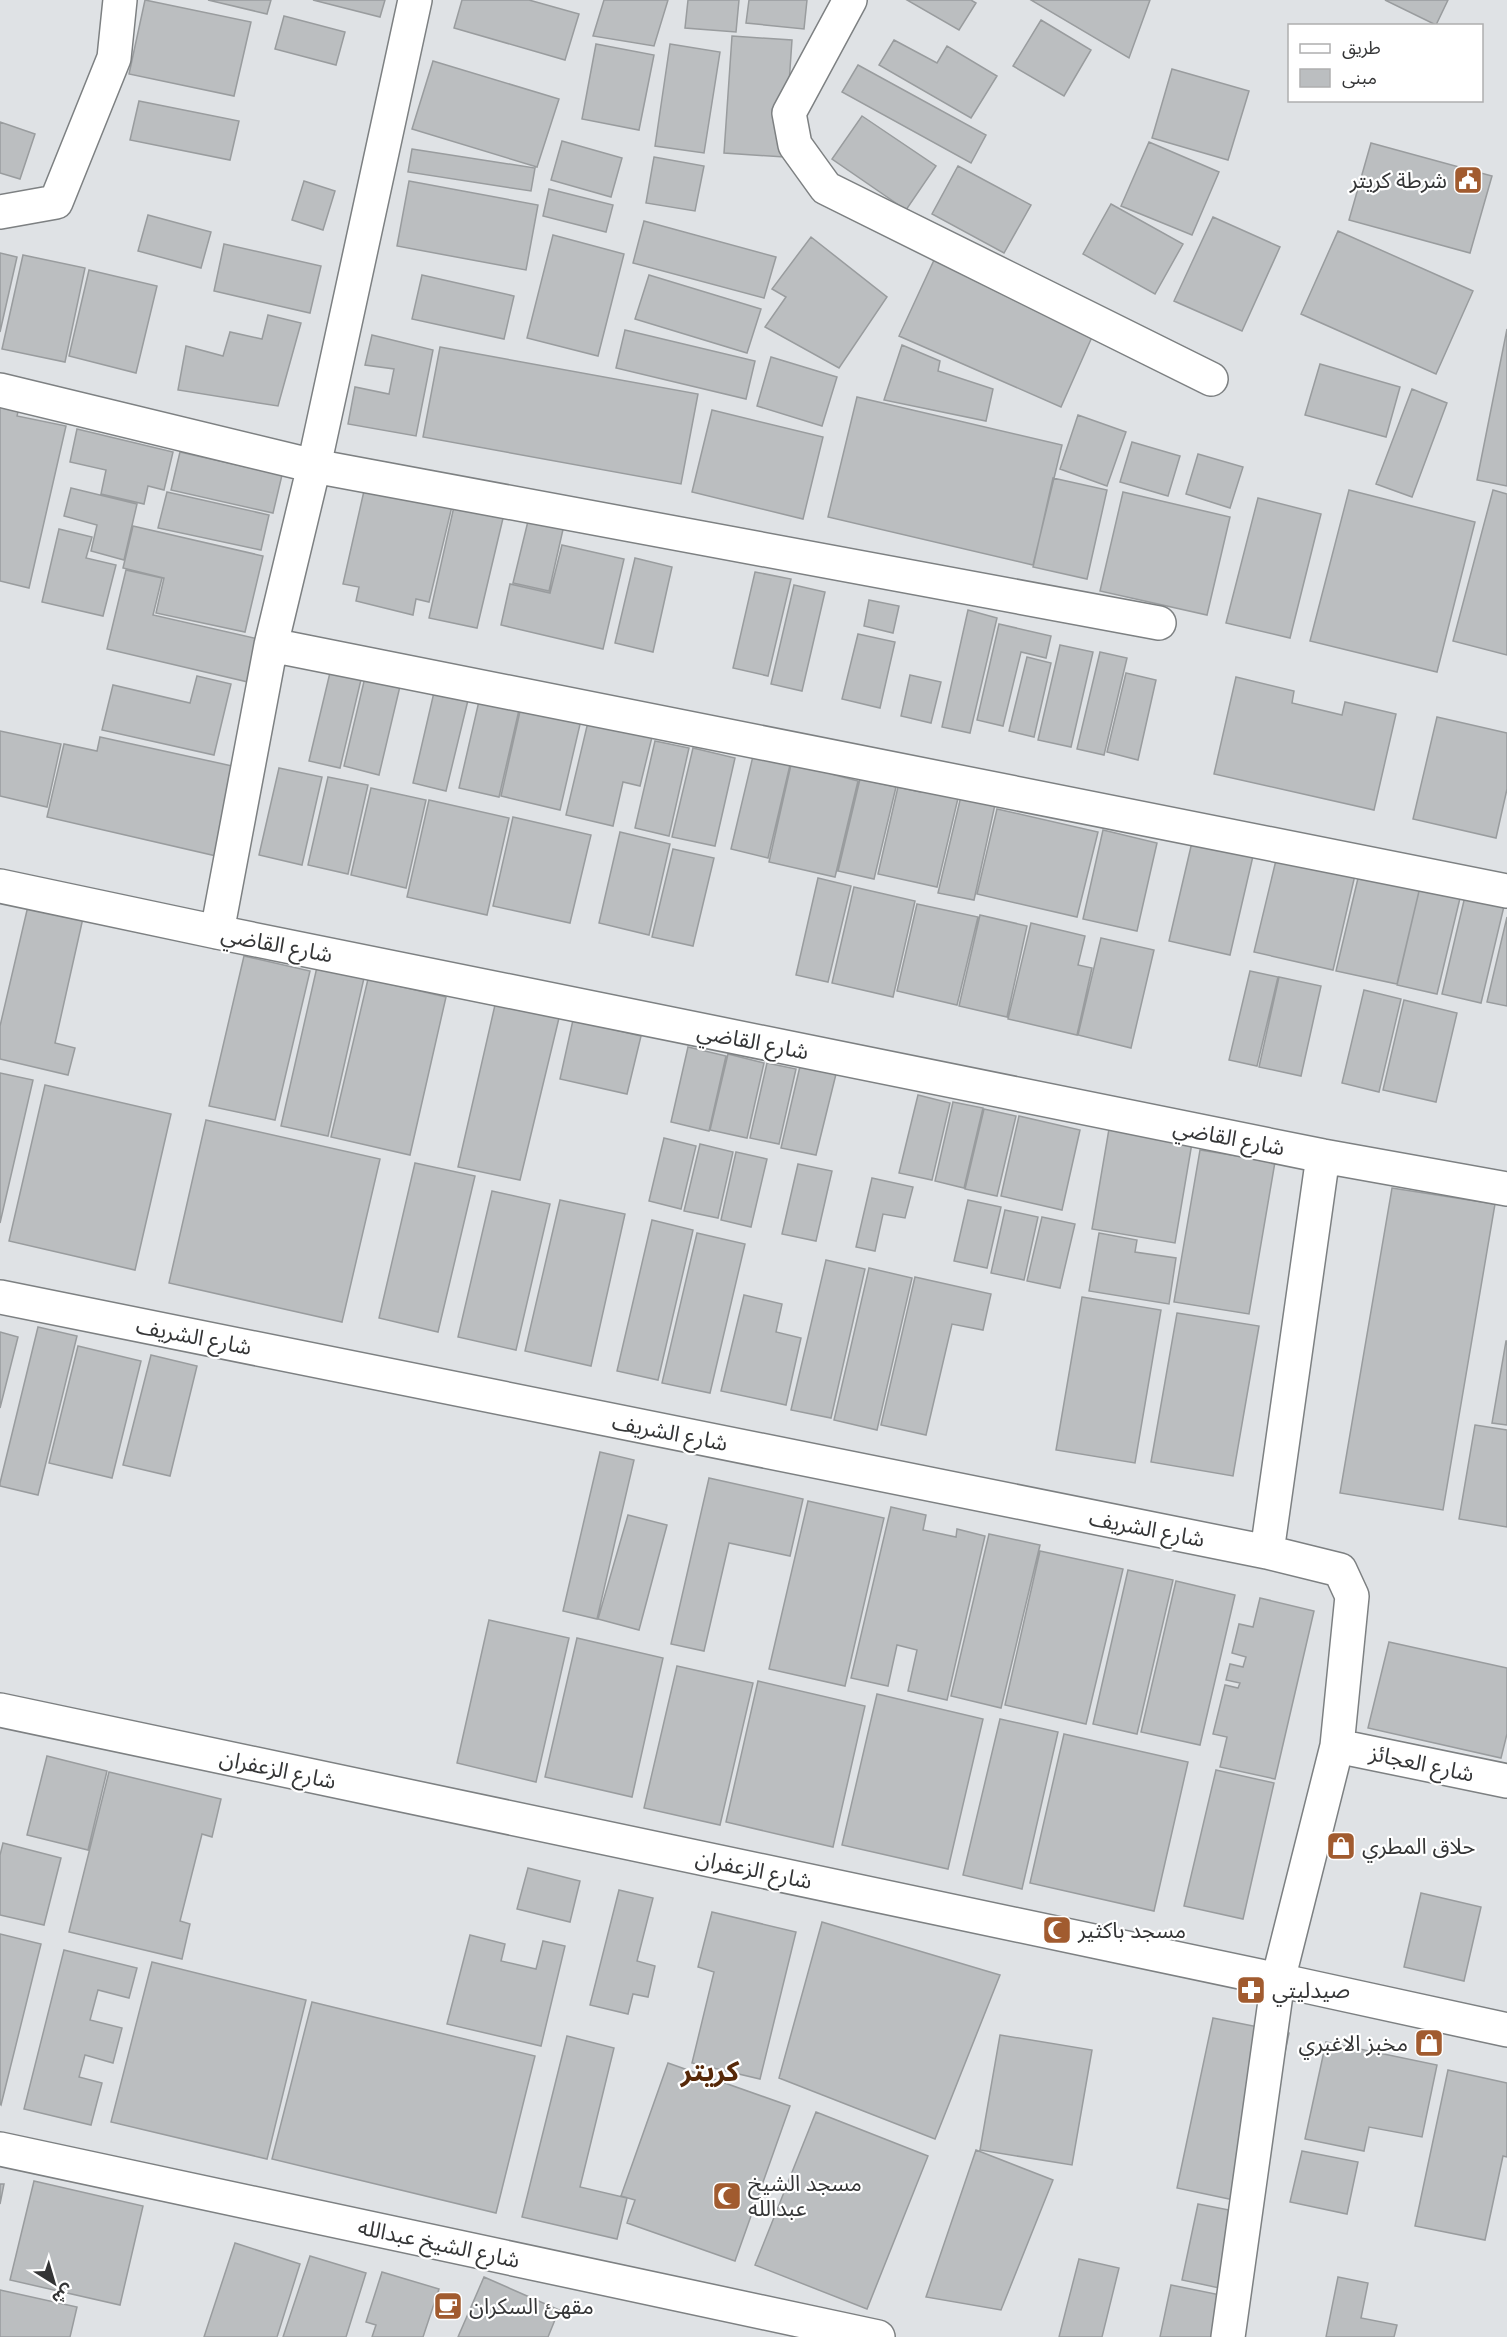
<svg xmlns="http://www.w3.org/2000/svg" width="1507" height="2337" font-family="'Space Grotesk','Noto Sans Arabic',sans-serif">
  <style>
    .building { fill: #bbbec0; stroke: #999c9e; stroke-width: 1.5 }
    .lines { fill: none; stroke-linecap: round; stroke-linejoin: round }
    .minor-casing { stroke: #7d8082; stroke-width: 36 }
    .minor { stroke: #fff; stroke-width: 33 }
    .labels { text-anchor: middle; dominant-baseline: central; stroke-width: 4.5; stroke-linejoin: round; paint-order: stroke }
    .poi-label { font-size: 22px; fill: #343536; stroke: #fff; text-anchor: start }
    .street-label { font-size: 22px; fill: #343536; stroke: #fff }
    .district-label { font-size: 28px; font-weight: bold; fill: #572909; stroke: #fff }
  </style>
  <rect width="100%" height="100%" fill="#dfe2e5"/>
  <path class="building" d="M145 0 251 22 234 96 129 74Z
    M208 0H271L267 14Z
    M313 0H385L380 17Z
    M462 0H529L579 14 565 60 454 28Z
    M604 0H668L654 46 593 36Z
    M688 0H739L736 32 685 28Z
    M749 0H807L804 29 746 23Z
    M907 0H971L976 3 959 30Z
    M1031 0H1150L1129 58Z
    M1385 0H1448L1436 25Z
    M284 16 345 32 336 65 275 49Z
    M1041 20 1091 50 1064 96 1013 66Z
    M732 36 792 40 784 157 724 153Z
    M894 40 937 63 947 46 997 76 971 118 879 65Z
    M596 44 654 55 639 130 582 119Z
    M670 44 720 52 704 153 655 146Z
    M433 61 559 99 537 167 412 129Z
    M858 65 986 135 971 163 842 92Z
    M1172 69 1249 91 1228 160 1152 138Z
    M139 101 239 121 230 160 130 140Z
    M862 116 936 166 906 210 832 159Z
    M0 122 35 134 20 179 0 173Z
    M562 141 622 158 611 197 551 180Z
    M1149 142 1219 172 1192 235 1121 206Z
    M1371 143 1492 176 1470 253 1349 220Z
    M412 149 535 168 531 191 408 172Z
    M654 157 704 166 695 211 646 203Z
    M958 166 1031 205 1004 253 932 214Z
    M304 181 335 191 323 230 292 220Z
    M409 181 538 205 526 270 397 246Z
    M549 189 613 205 606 232 543 216Z
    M1111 204 1183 244 1155 294 1083 254Z
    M148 215 211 232 201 268 138 251Z
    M1213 217 1280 247 1242 331 1174 301Z
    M644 221 776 257 764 298 633 263Z
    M1338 231 1473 291 1436 374 1301 314Z
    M553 235 624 254 598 356 527 338Z
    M811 237 887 297 839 368 765 327 786 297 772 289Z
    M224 244 321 266 310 313 214 291Z
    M0 253 17 257 0 332Z
    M23 255 85 268 65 362 2 349Z
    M935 258 1096 328 1061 407 899 336Z
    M89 270 157 286 136 373 69 356Z
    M422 275 514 296 504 339 412 319Z
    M649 275 761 309 747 353 635 319Z
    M268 315 301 323 278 406 178 390 186 346 223 356 230 332 262 339Z
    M1507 329V486L1477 480Z
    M625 330 755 361 746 399 616 368Z
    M372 335 433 350 416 436 348 424 355 387 389 394 394 369 365 365Z
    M902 345 940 361 938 371 993 389 986 421 884 400Z
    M440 347 698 394 681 484 423 437Z
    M771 357 837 377 822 426 757 406Z
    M1320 364 1400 387 1386 437 1305 415Z
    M1412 389 1447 403 1412 497 1376 484Z
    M857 397 1062 445 1033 565 828 517Z
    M0 399 20 404 17 416 66 426 29 588 0 581Z
    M712 410 823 437 803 519 692 492Z
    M1078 415 1126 432 1107 486 1060 469Z
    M77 429 173 452 164 490 148 486 144 504 101 494 106 470 70 462Z
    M1132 442 1180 456 1168 496 1120 482Z
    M180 452 282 475 273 513 171 490Z
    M1198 454 1243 467 1230 508 1186 494Z
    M1053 478 1107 490 1087 579 1033 567Z
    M366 482 453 502 429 602 416 599 413 615 356 601 359 587 343 584Z
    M71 488 137 504 124 560 91 551 97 525 64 516Z
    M1349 490 1475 522 1437 672 1310 641Z
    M1493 490 1507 494V655L1453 641Z
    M167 492 269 515 261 550 158 528Z
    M1123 492 1230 517 1207 615 1100 591Z
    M1258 498 1321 514 1290 638 1226 623Z
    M455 502 504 514 477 628 429 618Z
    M529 517 564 525 549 591 513 583Z
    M133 526 263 556 245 632 156 613 164 578 123 568Z
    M59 529 92 537 86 558 116 565 103 616 42 602Z
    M562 545 624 559 603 649 501 625 510 584 550 593Z
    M635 558 672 567 653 652 615 643Z
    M126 570 162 578 153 615 258 639 248 682 107 649Z
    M755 572 791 579 768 676 733 668Z
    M794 585 825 592 802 691 771 684Z
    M869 600 899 606 893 633 864 626Z
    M968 610 997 618 970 733 942 727Z
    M999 624 1051 636 1046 658 1021 652 1003 726 977 720Z
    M858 634 895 642 880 708 842 699Z
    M1060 645 1093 652 1071 747 1038 740Z
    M1100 652 1127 658 1104 755 1077 749Z
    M1027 657 1051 663 1034 737 1009 731Z
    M333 660 364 667 340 768 309 761Z
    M366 673 401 682 379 775 344 766Z
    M1126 673 1156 680 1138 760 1107 752Z
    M910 675 941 682 931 723 901 716Z
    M197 676 231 684 214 755 102 730 113 685 190 703Z
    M1236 677 1294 691 1292 703 1342 715 1345 702 1396 714 1374 810 1214 774Z
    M435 688 469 696 446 791 413 783Z
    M482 688 522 697 499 797 459 788Z
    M521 707 581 720 560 810 501 796Z
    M1437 717 1507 733V789L1496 838 1413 819Z
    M588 722 652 737 640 786 623 782 613 826 566 815Z
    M0 731 61 744 47 807 0 796Z
    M100 737 246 769 225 858 47 817 64 744 97 751Z
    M655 741 689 748 669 836 635 828Z
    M693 748 735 758 715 846 672 837Z
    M753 756 790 765 768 858 731 849Z
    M793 756 832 765 831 774 858 781 835 877 769 862Z
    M279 768 322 777 302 865 259 855Z
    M328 777 368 785 348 874 308 865Z
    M860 779 896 787 874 879 838 871Z
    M923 786 959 794 937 887 878 874 898 787 921 792Z
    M371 788 426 800 406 888 351 875Z
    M962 792 996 800 974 900 938 893Z
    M429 800 509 818 487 915 407 897Z
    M997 809 1098 832 1077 917 977 894Z
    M513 817 591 835 570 923 493 906Z
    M1103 830 1157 843 1137 931 1083 919Z
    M620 832 670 844 649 935 599 923Z
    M1192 842 1253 856 1230 955 1169 941Z
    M673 849 714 858 693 946 652 937Z
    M1277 856 1355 875 1333 970 1254 952Z
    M1359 874 1420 887 1397 984 1336 971Z
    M818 878 851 886 828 982 796 975Z
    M854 887 915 901 893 997 832 983Z
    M1420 887 1461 894 1437 994 1397 985Z
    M1466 892 1505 902 1481 1003 1442 994Z
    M917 904 978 917 957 1005 897 991Z
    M28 906 83 918 55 1043 75 1048 68 1075 0 1059V1026Z
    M980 915 1027 926 1007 1017 959 1006Z
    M1507 917V1006L1487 1002Z
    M1031 923 1085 936 1078 965 1092 968 1077 1035 1008 1019Z
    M1101 938 1154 950 1131 1048 1078 1035Z
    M244 956 310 971 275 1120 209 1106Z
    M317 967 364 978 328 1136 281 1126Z
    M1250 971 1278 977 1257 1066 1229 1060Z
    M1279 977 1321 986 1301 1076 1259 1067Z
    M368 979 446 997 410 1155 331 1137Z
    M1364 990 1401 999 1379 1092 1342 1083Z
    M1404 1000 1457 1013 1436 1102 1383 1090Z
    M495 1005 559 1018 520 1180 458 1167Z
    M573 1020 641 1036 627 1094 560 1079Z
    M688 1047 726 1056 709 1131 671 1122Z
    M728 1054 764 1063 747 1138 710 1130Z
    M801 1062 837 1070 816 1155 781 1148Z
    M767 1063 796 1069 779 1144 750 1138Z
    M0 1073 33 1080 0 1223Z
    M45 1085 171 1114 135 1270 9 1241Z
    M918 1095 950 1103 932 1180 899 1173Z
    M953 1102 983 1108 964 1188 935 1181Z
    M984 1109 1016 1116 997 1196 965 1189Z
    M1019 1116 1080 1130 1062 1210 1001 1196Z
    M206 1120 380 1159 342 1322 169 1283Z
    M1110 1123 1193 1137 1175 1243 1092 1229Z
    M664 1138 696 1146 681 1209 649 1201Z
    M700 1144 733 1152 718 1218 684 1211Z
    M1200 1150 1275 1162 1249 1314 1174 1302Z
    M736 1152 767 1159 751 1227 721 1220Z
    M415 1163 475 1176 438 1332 379 1318Z
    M798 1164 832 1171 816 1241 782 1234Z
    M872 1178 913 1187 905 1218 883 1214 875 1251 856 1247Z
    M1392 1188 1495 1204 1443 1510 1340 1493Z
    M492 1191 550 1204 516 1350 458 1337Z
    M560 1200 625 1214 591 1366 525 1351Z
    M968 1200 1001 1207 987 1268 954 1261Z
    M1005 1210 1038 1217 1024 1280 991 1273Z
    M1042 1217 1075 1224 1060 1288 1027 1281Z
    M652 1220 693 1230 658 1380 617 1371Z
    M697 1233 745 1244 710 1393 662 1383Z
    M1099 1233 1137 1240 1135 1252 1176 1258 1169 1304 1089 1291Z
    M826 1260 865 1269 831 1418 791 1410Z
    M869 1268 912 1278 877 1430 834 1420Z
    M915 1277 991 1294 983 1330 952 1324 926 1435 881 1425Z
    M744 1295 782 1304 776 1332 801 1338 786 1405 721 1391Z
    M1082 1297 1161 1310 1135 1463 1056 1450Z
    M1177 1313 1259 1326 1233 1476 1151 1462Z
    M38 1327 77 1336 38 1495 0 1486V1483Z
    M0 1332 18 1337 0 1408Z
    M1506 1341H1507V1425L1492 1423Z
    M78 1346 141 1361 112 1478 49 1463Z
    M151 1355 197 1366 170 1476 123 1465Z
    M1475 1425 1507 1430V1527L1459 1519Z
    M600 1452 634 1460 597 1619 563 1611Z
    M709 1478 803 1499 790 1556 729 1543 704 1651 671 1644Z
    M808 1501 884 1518 845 1686 769 1669Z
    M891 1507 926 1515 923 1530 956 1537 957 1529 985 1536 947 1700 908 1691 917 1650 897 1645 888 1686 851 1678Z
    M628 1515 667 1525 639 1630 598 1619Z
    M989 1534 1040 1545 1001 1708 951 1696Z
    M1040 1551 1123 1569 1086 1724 1005 1705Z
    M1128 1570 1173 1580 1137 1734 1093 1724Z
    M1176 1581 1235 1595 1200 1745 1141 1732Z
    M1260 1598 1314 1611 1275 1779 1220 1767 1227 1737 1213 1734 1225 1685 1238 1688 1240 1683 1226 1680 1230 1664 1243 1667 1246 1657 1232 1653 1239 1624 1253 1627Z
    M489 1620 569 1638 536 1782 457 1763Z
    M577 1638 663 1658 632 1797 545 1777Z
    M1389 1642 1507 1668V1734L1501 1758 1368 1728Z
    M677 1666 753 1683 720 1825 644 1808Z
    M758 1681 865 1706 833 1847 726 1822Z
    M877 1694 983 1719 948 1869 842 1845Z
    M1000 1719 1058 1732 1022 1889 963 1875Z
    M1064 1734 1188 1762 1154 1911 1030 1883Z
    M47 1756 107 1771 88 1850 27 1835Z
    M1216 1770 1274 1783 1243 1919 1184 1906Z
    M109 1772 221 1799 212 1837 202 1834 180 1921 190 1924 182 1959 69 1932Z
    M3 1843 61 1858 44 1925 0 1915V1855Z
    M528 1868 580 1881 570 1922 517 1909Z
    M619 1890 653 1898 637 1961 655 1966 648 1997 633 1994 628 2014 590 2005Z
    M1421 1893 1481 1907 1464 1981 1404 1967Z
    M712 1912 796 1932 760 2079 692 2063 714 1972 698 1967Z
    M822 1922 1000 1975 935 2139 779 2078Z
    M0 1934 41 1944 1 2105 0 2104Z
    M470 1935 505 1944 501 1961 536 1969 543 1941 565 1946 541 2046 447 2024Z
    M64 1950 137 1968 129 1998 98 1990 90 2020 122 2028 113 2063 85 2055 79 2077 102 2083 91 2125 24 2109Z
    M152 1962 306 2000 267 2159 111 2122Z
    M312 2002 535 2056 496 2213 272 2159Z
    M1213 2018 1289 2033 1253 2204 1177 2188Z
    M1000 2035 1092 2050 1072 2165 980 2150Z
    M567 2036 614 2048 580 2187 627 2198 617 2239 522 2217Z
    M1326 2042 1437 2065 1422 2137 1369 2127 1364 2151 1305 2139Z
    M668 2063 790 2106 735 2261 627 2223 635 2200 621 2196Z
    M1448 2070 1507 2083V2157L1503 2156 1485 2240 1415 2226Z
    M816 2112 928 2156 867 2309 755 2265Z
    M976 2150 1053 2180 1001 2310 926 2297Z
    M1302 2151 1358 2162 1347 2214 1290 2202Z
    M34 2181 143 2206 120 2305 10 2280Z
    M0 2184H4L0 2204Z
    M1198 2204 1260 2216 1243 2293 1182 2280Z
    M235 2243 300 2264 277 2337H204Z
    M310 2256 366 2273 346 2337H283Z
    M1079 2259 1119 2268 1102 2337H1059Z
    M382 2272 439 2289 423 2337H372L376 2325 366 2322Z
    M484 2277 559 2310 548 2337H458Z
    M1338 2277 1368 2283 1361 2318 1397 2325 1394 2337H1326Z
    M1171 2285 1245 2300 1237 2337H1160Z
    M0 2290 77 2307 70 2337H0Z"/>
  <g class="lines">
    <g class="minor-casing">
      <path id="minor" d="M850 0 789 113 795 145 826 188 1211 379
        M0 212 56 202 114 58 120 0
        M0 390 314 466 1159 623
        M271 645 1507 891
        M0 886 217 932 1323 1156 1507 1189
        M217 932 271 645 314 466 415 0
        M0 1297 1267 1552 1340 1570 1352 1596 1337 1746 1278 1980 1228 2337
        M1267 1552 1323 1156
        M0 1710 1278 1980 1507 2030
        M1337 1746 1507 1781
        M0 2149 878 2337"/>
    </g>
    <use href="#minor" class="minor"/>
  </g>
  <defs>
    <g id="civic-square" transform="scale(1.5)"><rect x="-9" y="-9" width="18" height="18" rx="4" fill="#a15b2f" stroke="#fff"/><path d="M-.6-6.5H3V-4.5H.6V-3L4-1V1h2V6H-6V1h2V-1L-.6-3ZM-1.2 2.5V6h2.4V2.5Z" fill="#fff"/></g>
    <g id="shop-square" transform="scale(1.5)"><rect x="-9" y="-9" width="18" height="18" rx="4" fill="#a15b2f" stroke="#fff"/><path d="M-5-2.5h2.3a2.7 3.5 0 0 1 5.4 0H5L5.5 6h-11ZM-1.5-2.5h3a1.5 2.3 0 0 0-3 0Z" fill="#fff"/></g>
    <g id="mosque-square" transform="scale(1.5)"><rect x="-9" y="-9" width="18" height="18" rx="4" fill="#a15b2f" stroke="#fff"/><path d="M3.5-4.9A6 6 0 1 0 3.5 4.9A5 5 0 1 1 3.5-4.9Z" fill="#fff"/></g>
    <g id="pharmacy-square" transform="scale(1.5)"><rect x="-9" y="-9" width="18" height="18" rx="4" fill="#a15b2f" stroke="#fff"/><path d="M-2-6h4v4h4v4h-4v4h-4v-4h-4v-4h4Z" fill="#fff"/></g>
    <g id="cafe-square" transform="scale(1.5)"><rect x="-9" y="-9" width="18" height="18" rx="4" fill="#a15b2f" stroke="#fff"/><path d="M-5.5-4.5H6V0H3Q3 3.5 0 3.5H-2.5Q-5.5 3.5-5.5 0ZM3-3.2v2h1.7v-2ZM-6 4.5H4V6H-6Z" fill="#fff"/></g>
  </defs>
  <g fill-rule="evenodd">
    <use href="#civic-square" x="1468" y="180"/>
    <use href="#shop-square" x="1341" y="1846"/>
    <use href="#mosque-square" x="1057" y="1930"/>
    <use href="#pharmacy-square" x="1251" y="1990"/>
    <use href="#shop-square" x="1429" y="2043"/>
    <use href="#mosque-square" x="727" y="2196"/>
    <use href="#cafe-square" x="448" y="2306"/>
  </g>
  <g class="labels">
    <g class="poi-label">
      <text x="1447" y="180" text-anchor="end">شرطة كريتر</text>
      <text x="1362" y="1846">حلاق المطري</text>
      <text x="1078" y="1930">مسجد باكثير</text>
      <text x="1272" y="1990">صيدليتي</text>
      <text x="1408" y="2043" text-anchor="end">مخبز الاغبري</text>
      <text x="748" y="2183">مسجد الشيخ<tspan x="748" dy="25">عبدالله</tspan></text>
      <text x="469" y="2306">مقهئ السكران</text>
    </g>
    <g class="street-label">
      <text transform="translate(277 944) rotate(11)">شارع القاضي</text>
      <text transform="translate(753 1041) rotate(11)">شارع القاضي</text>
      <text transform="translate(1229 1137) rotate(11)">شارع القاضي</text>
      <text transform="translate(194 1336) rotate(11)">شارع الشريف</text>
      <text transform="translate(670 1432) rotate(11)">شارع الشريف</text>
      <text transform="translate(1147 1528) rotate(11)">شارع الشريف</text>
      <text transform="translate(1422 1763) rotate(12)">شارع العجائز</text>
      <text transform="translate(278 1769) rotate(12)">شارع الزعفران</text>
      <text transform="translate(754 1869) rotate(12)">شارع الزعفران</text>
      <text transform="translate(439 2243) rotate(12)">شارع الشيخ عبدالله</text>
    </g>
    <g class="district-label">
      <text x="710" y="2071">كريتر</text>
    </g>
  </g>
  <rect x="1288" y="24" width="195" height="78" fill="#ffffff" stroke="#aeaeaf" stroke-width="1.5"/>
  <rect x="1300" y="44" width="30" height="9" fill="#ffffff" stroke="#aeaeaf" stroke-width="1.5"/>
  <text x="1342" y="54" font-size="18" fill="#343536">طريق</text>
  <rect x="1300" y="69" width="30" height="18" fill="#bbbec0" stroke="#aeaeaf" stroke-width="1.5"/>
  <text x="1342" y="84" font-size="18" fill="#343536">مبنى</text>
  <g transform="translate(54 2283) rotate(143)" stroke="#ffffff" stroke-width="4.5" paint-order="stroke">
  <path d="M0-4.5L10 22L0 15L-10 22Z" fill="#343536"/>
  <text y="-9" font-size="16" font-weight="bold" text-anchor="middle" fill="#343536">ش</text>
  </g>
</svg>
